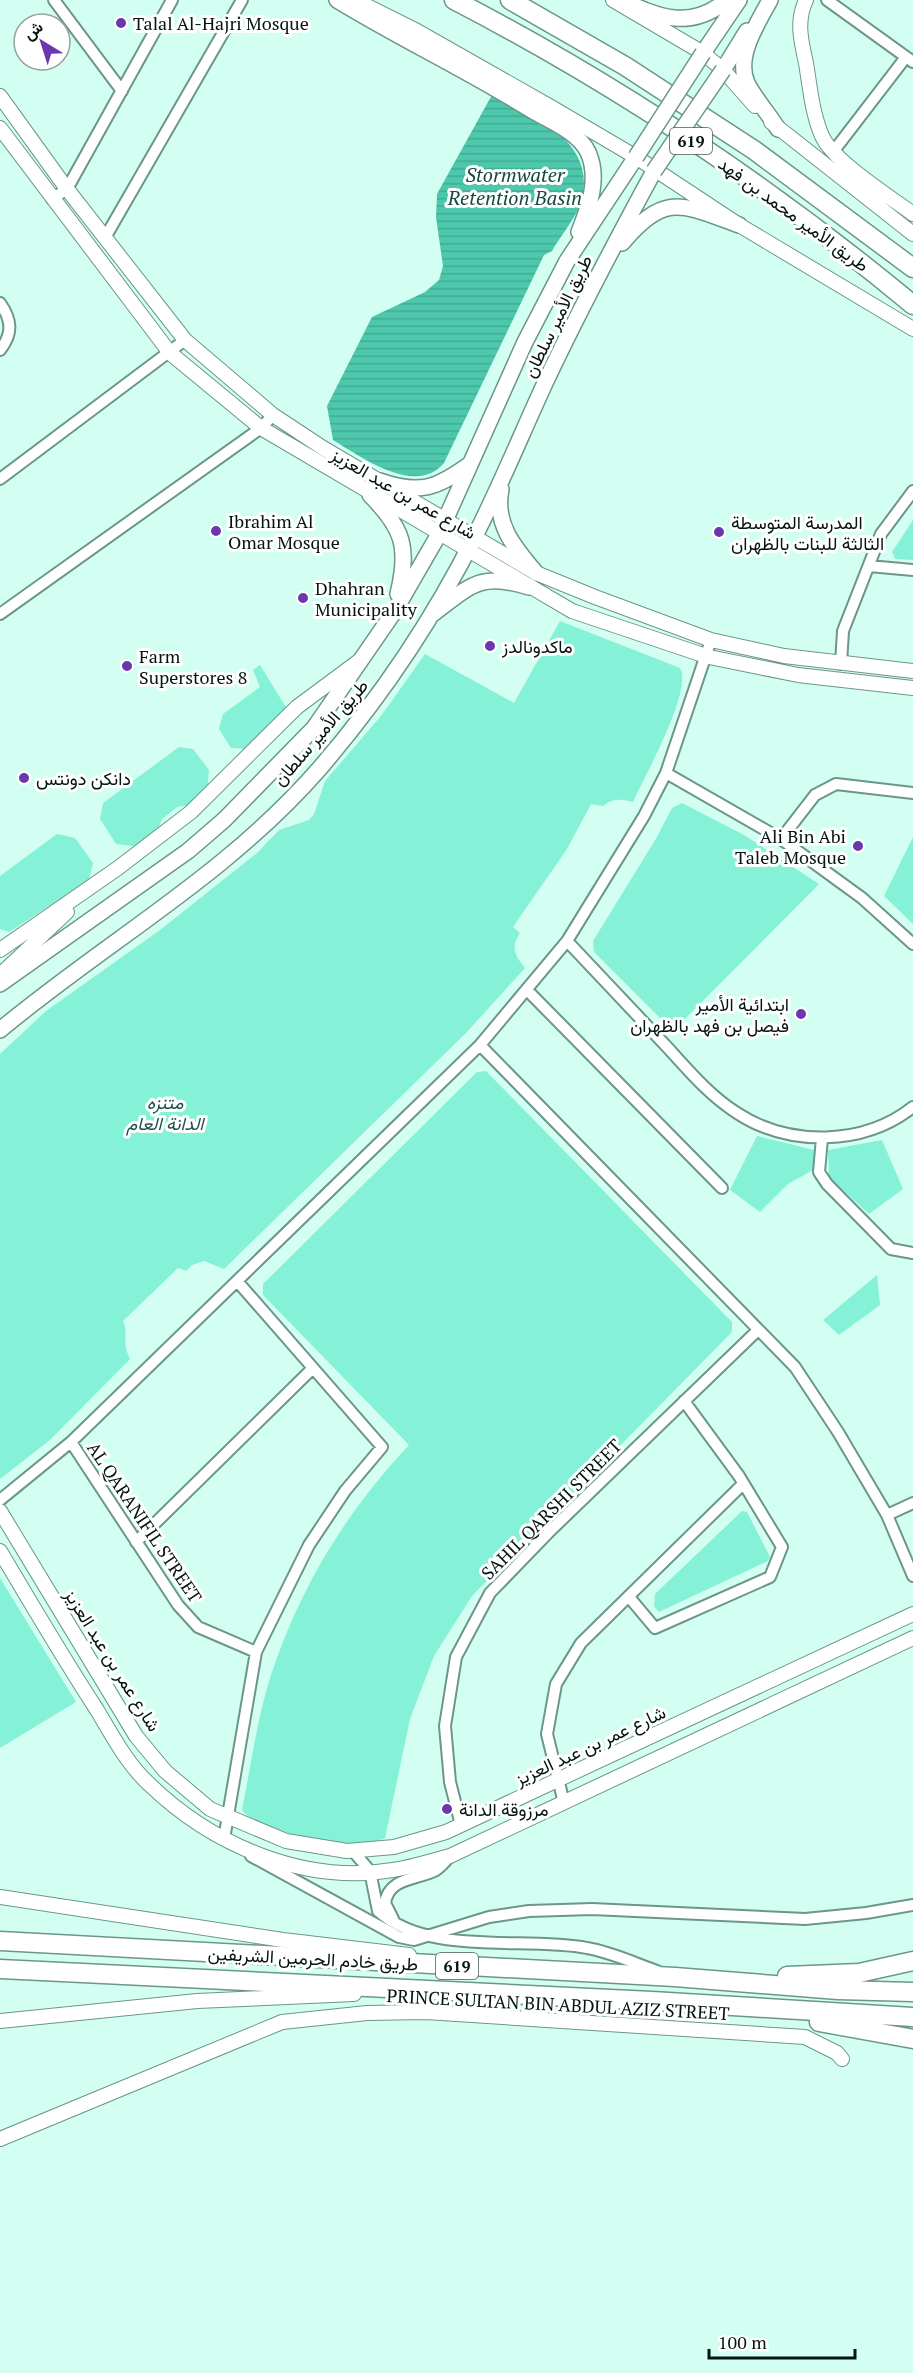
<svg xmlns="http://www.w3.org/2000/svg" width="913" height="2373" font-family="'PT Serif',Vazirmatn,serif">
  <style>
    .green { fill: #85f1d6 }
    .water { fill: url(#water-rules) }
    .lines { fill: none; stroke-linecap: round; stroke-linejoin: round }
    .street-casing { stroke: #6c968a; stroke-width: 14 }
    .secondary-casing { stroke: #6c968a; stroke-width: 16 }
    .primary-casing { stroke: #6c968a; stroke-width: 18 }
    .highway-casing { stroke: #6c968a; stroke-width: 21 }
    .street { stroke: #fff; stroke-width: 10 }
    .secondary { stroke: #fff; stroke-width: 14 }
    .primary { stroke: #fff; stroke-width: 15 }
    .highway { stroke: #fff; stroke-width: 18 }
    .primary-bridge-casing { stroke: #6c968a; stroke-width: 18; stroke-linecap: butt }
    .primary-bridge { stroke: #fff; stroke-width: 15 }
    .poi-dot { fill: #6a37ae; stroke: #fff; stroke-width: 2 }
    .labels { text-anchor: middle; dominant-baseline: central; stroke-width: 6; stroke-linejoin: round; paint-order: stroke }
    .shield { fill: #fff; stroke: #4f5a58; stroke-width: 1.5 }
    .shield-label { font-size: 16px; font-weight: bold; fill: #041410 }
    .poi-label { font-size: 18px; fill: #041410; stroke: #fff; text-anchor: start }
    .street-label { font-size: 18px; fill: #041410; stroke: #fff }
    .park-label { font-size: 18px; font-style: italic; fill: #1d5044; stroke: #fff }
    .water-label { font-size: 20px; font-style: italic; fill: #154a3e; stroke: #fff }
  </style>
  <defs>
    <pattern id="water-rules" width="6" height="5" patternUnits="userSpaceOnUse" patternTransform="scale(1.5)"><rect width="6" height="5" fill="#4dc8ac"/><path d="M0 2.5h6" fill="none" stroke="#42ab93"/></pattern>
  </defs>
  <rect width="100%" height="100%" fill="#d2fff1"/>
  <path class="green" d="M913 520V560L895 559 892 552Z
    M560 621 680 668C693 691 644 777 633 802 620 799 613 798 603 806L591 804 567 849 513 927 520 933C510 947 515 956 525 968L466 1033 224 1269 204 1261 192 1265 186 1271 178 1268 123 1321C129 1334 121 1342 130 1359L50 1440 0 1479V1054L46 1011 160 930 257 853 279 830 309 820 314 814 325 781 381 716 425 654 514 703Z
    M260 665 287 709 247 749 231 748 219 729 223 714 260 687 253 670Z
    M179 747 193 749 209 770 207 791 192 805 177 807 162 819 156 834 141 847 116 844 100 819 103 803Z
    M682 803 744 835 819 884 673 1031 594 952 593 941 657 837 672 808Z
    M57 834 75 838 93 863 89 880 9 932 0 929V876Z
    M913 837V924L884 896Z
    M486 1071 732 1322V1332L472 1596 434 1656 410 1719 385 1838C357 1852 260 1836 242 1810 251 1766 257 1718 271 1675 300 1587 346 1512 409 1445L263 1295V1284L477 1072Z
    M757 1136 814 1150 813 1170 788 1184 760 1212 730 1190Z
    M882 1140 903 1189 869 1214 829 1177 828 1150Z
    M877 1275 880 1305 839 1335 823 1320Z
    M742 1511 747 1512 770 1557 768 1561 659 1612 654 1606 655 1594Z
    M0 1578 76 1702 0 1748Z"/>
  <path class="water" d="M493 93C532 116 596 140 582 198 578 216 561 235 552 251L544 255 444 463C416 497 361 457 333 440L327 406 372 317 425 292 439 280 443 266 436 217 437 194Z"/>
  <g class="lines">
    <g class="street-casing">
      <path id="street" d="M54 0 122 91
        M827 0 913 62
        M833 152 906 57
        M52 199 67 189 172 0
        M106 236 242 0
        M0 303C12 320 13 334 0 350
        M0 479 185 340
        M869 566 913 570
        M0 614 261 428 273 415
        M841 664 843 631 881 534 913 491
        M666 773 781 839 862 898 913 944
        M781 839 815 795 836 784 913 793
        M567 941C601 977 634 1012 668 1048 689 1071 710 1096 737 1113 789 1147 864 1146 913 1107
        M527 990 722 1188
        M480 1045 795 1367 838 1432 887 1515 913 1576
        M822 1138 819 1172 827 1184 891 1249 913 1253
        M71 1442 178 1605 198 1627 256 1652
        M0 1500 71 1442 480 1045 567 941 644 816 666 773 711 640
        M887 1515 913 1503
        M136 1542 313 1368
        M629 1597 655 1628 770 1577 782 1547 739 1476 684 1401
        M564 1803 547 1734 556 1684 581 1643 743 1484
        M461 1825 450 1782 445 1726 456 1657 490 1593 550 1531 758 1330
        M224 1839 256 1652 309 1545 345 1491 382 1447 237 1281
        M352 1850 370 1871 378 1911C429 1957 525 1936 587 1948 611 1952 634 1963 657 1971
        M251 1856 399 1937 414 1940 489 1917 529 1911 592 1909 805 1919 866 1913 913 1905
        M393 1919 385 1903C389 1877 417 1880 436 1870 441 1867 446 1861 450 1856"/>
    </g>
    <g class="secondary-casing">
      <path id="secondary" d="M355 0 417 31 551 107 636 157 739 225 913 329
        M613 0 703 53 723 70 755 106
        M806 0C796 21 801 41 806 63 810 87 812 113 822 136 833 161 890 197 913 214
        M0 96 67 189 185 340 273 415 323 448 536 573 595 597 711 640 784 656 913 671
        M771 122 913 234
        M0 128 170 353 261 428 572 611 709 657 798 675 913 688
        M0 950 118 868 191 812 297 707 359 661
        M0 975 67 912
        M0 1511 136 1736 165 1771 210 1809 286 1841 347 1851 394 1847 446 1832 913 1614
        M0 1551C32 1605 63 1658 97 1710 112 1735 127 1764 149 1784 212 1845 304 1885 393 1870 412 1867 431 1861 450 1856L913 1638
        M0 1897 283 1940 409 1955
        M0 2021 197 2001 354 1994
        M0 2139 282 2022 367 2013 426 2012 805 2037 837 2053 842 2059"/>
    </g>
    <g class="primary-casing">
      <path id="primary" d="M337 0C401 39 469 71 533 111 552 122 578 132 588 152 600 179 589 206 579 232
        M621 0C659 17 690 31 727 0
        M770 0C758 23 735 56 747 83 755 99 769 114 778 129
        M703 53 739 0
        M723 70 747 31
        M622 243C666 192 681 204 739 225
        M380 481C420 495 437 488 470 464
        M501 489C494 524 514 547 536 573
        M370 495C404 529 409 548 398 594
        M434 613C471 585 481 572 529 587
        M0 984 188 851 224 820 314 728 394 612 439 534 525 342 567 261 636 157
        M0 1030C108 940 226 876 320 768 381 697 434 618 476 534 501 484 522 433 545 383 579 311 616 241 654 171"/>
    </g>
    <g class="highway-casing">
      <path id="highway" d="M454 0C618 85 771 187 913 305
        M510 0 625 66 754 150 913 268
        M0 1941 675 1977 838 1990 913 1992
        M0 1969 652 2001 913 2017
        M787 1976 859 1973 913 1961
        M819 2022 913 2039"/>
    </g>
    <use href="#street" class="street"/>
    <use href="#secondary" class="secondary"/>
    <use href="#primary" class="primary"/>
    <use href="#highway" class="highway"/>
    <g class="primary-bridge-casing">
      <path id="primary-bridge" d="M636 157 703 53
        M654 171 723 70"/>
    </g>
    <use href="#primary-bridge" class="primary-bridge"/>
  </g>
  <g class="poi-dot">
    <circle cx="121" cy="23" r="6"/>
    <circle cx="216" cy="531" r="6"/>
    <circle cx="719" cy="532" r="6"/>
    <circle cx="303" cy="598" r="6"/>
    <circle cx="490" cy="646" r="6"/>
    <circle cx="127" cy="666" r="6"/>
    <circle cx="24" cy="778" r="6"/>
    <circle cx="858" cy="846" r="6"/>
    <circle cx="801" cy="1014" r="6"/>
    <circle cx="447" cy="1809" r="6"/>
  </g>
  <g class="labels">
    <g class="shield">
      <rect x="670" y="128" width="42" height="26" rx="4.5"/>
      <rect x="436" y="1953" width="42" height="26" rx="4.5"/>
    </g>
    <g class="shield-label">
      <text x="691" y="141">619</text>
      <text x="457" y="1966">619</text>
    </g>
    <g class="poi-label">
      <text x="133" y="23">Talal Al-Hajri Mosque</text>
      <text x="228" y="521">Ibrahim Al<tspan x="228" dy="21">Omar Mosque</tspan></text>
      <text x="731" y="522">المدرسة المتوسطة<tspan x="731" dy="21">الثالثة للبنات بالظهران</tspan></text>
      <text x="315" y="588">Dhahran<tspan x="315" dy="21">Municipality</tspan></text>
      <text x="502" y="646">ماكدونالدز</text>
      <text x="139" y="656">Farm<tspan x="139" dy="21">Superstores 8</tspan></text>
      <text x="36" y="778">دانكن دونتس</text>
      <text x="846" y="836" text-anchor="end">Ali Bin Abi<tspan x="846" dy="21">Taleb Mosque</tspan></text>
      <text x="789" y="1004" text-anchor="end">ابتدائية الأمير<tspan x="789" dy="21">فيصل بن فهد بالظهران</tspan></text>
      <text x="459" y="1809">مرزوقة الدانة</text>
    </g>
    <g class="street-label">
      <text transform="translate(794 214) rotate(36)">طريق الأمير محمد بن فهد</text>
      <text transform="translate(557 316) rotate(-64)">طريق الأمير سلطان</text>
      <text transform="translate(404 493) rotate(30)">شارع عمر بن عبد العزيز</text>
      <text transform="translate(320 732) rotate(-49)">طريق الأمير سلطان</text>
      <text transform="translate(551 1509) rotate(-45)">SAHIL QARSHI STREET</text>
      <text transform="translate(145 1522) rotate(56)">AL QARANIFIL STREET</text>
      <text transform="translate(113 1660) rotate(58)">شارع عمر بن عبد العزيز</text>
      <text transform="translate(590 1745) rotate(-25)">شارع عمر بن عبد العزيز</text>
      <text transform="translate(313 1958) rotate(3)">طريق خادم الحرمين الشريفين</text>
      <text transform="translate(558 2004) rotate(3)">PRINCE SULTAN BIN ABDUL AZIZ STREET</text>
    </g>
    <g class="park-label">
      <text x="165" y="1102">متنزه<tspan x="165" dy="21">الدانة العام</tspan></text>
    </g>
    <g class="water-label">
      <text x="515" y="174">Stormwater<tspan x="515" dy="23">Retention Basin</tspan></text>
    </g>
  </g>
  <g transform="translate(42 42) rotate(322)"><circle r="28" fill="#ffffff" stroke="#9ba19f" stroke-width="1.5"/>
  <path d="M0-4.5L10 22L0 15L-10 22Z" fill="#6a37ae"/>
  <text y="-9" font-size="16" font-weight="bold" text-anchor="middle" fill="#041410">ش</text>
  </g>
  <path d="M709 2349v9h146v-9" fill="none" stroke="#041410" stroke-width="3"/>
  <text x="718" y="2349" font-size="18" fill="#041410" stroke="#ffffff" stroke-width="4.5" paint-order="stroke">100 m</text>
</svg>
